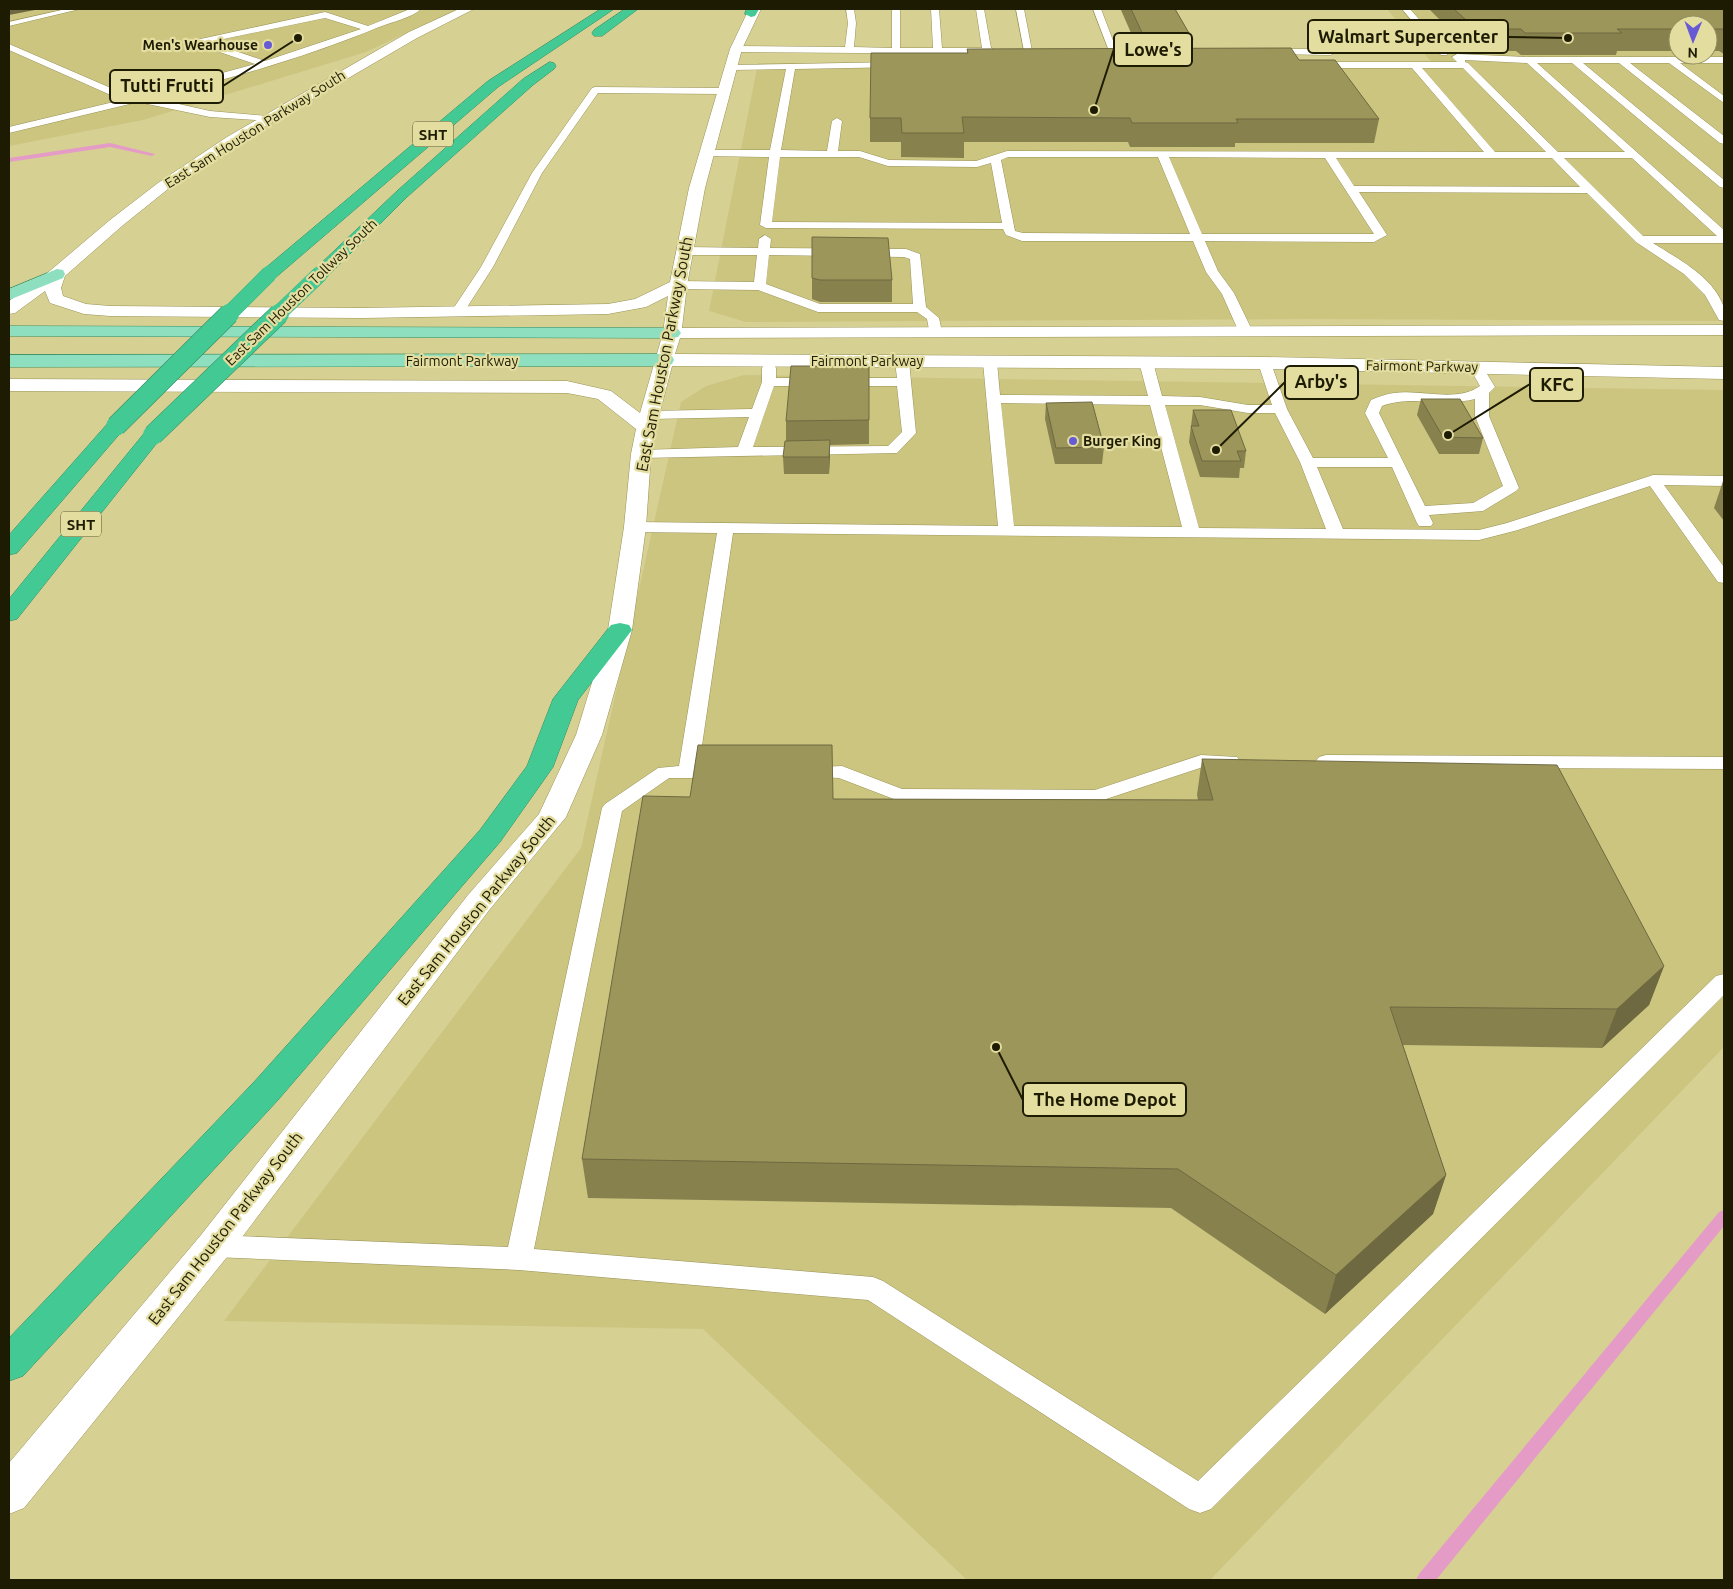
<svg xmlns="http://www.w3.org/2000/svg" width="1733" height="1589" font-family="Ubuntu,sans-serif">
  <style>
    .built { fill: #ccc580; fill-rule: evenodd }
    .lines { fill: none; stroke-linecap: round; stroke-linejoin: round }
    .stream { fill: #e49cc7; fill-rule: evenodd }
    .lane-casing { stroke: #999357; stroke-width: 1 }
    .secondary-casing { stroke: #999357; stroke-width: 1 }
    .primary-casing { stroke: #358c61; stroke-width: 1 }
    .highway-casing { stroke: #358c61; stroke-width: 1 }
    .lane { fill: #fff; fill-rule: evenodd }
    .secondary { fill: #fff; fill-rule: evenodd }
    .primary { fill: #8edfbf; fill-rule: evenodd }
    .highway { fill: #42c994; fill-rule: evenodd }
    .highway-bridge-far1-casing { stroke: #358c61; stroke-width: 16; stroke-linecap: butt }
    .highway-bridge-casing { stroke: #358c61; stroke-width: 21; stroke-linecap: butt }
    .highway-bridge-far1 { stroke: #42c994; stroke-width: 16 }
    .highway-bridge { stroke: #42c994; stroke-width: 20 }
    .wall { fill: #87814e }
    .shaded-wall { fill: #6e6940 }
    .building { fill: #9d965b; stroke: #6e6940 }
    .poi-dot { fill: #665bd4; stroke: #e3dd9f; stroke-width: 2 }
    .labels { text-anchor: middle; dominant-baseline: central; stroke-width: 4.5; stroke-linejoin: round; paint-order: stroke }
    .far-poi-label { font-size: 14px; font-weight: bold; fill: #1e1b03; stroke: #e3dd9f; text-anchor: end }
    .far-street-label { font-size: 14px; fill: #1e1b03; stroke: #e3dd9f }
    .shield { fill: #e3dd9f; stroke: #595532; stroke-width: 1 }
    .shield-label { font-size: 15px; font-weight: bold; fill: #1e1b03 }
    .street-label { font-size: 16px; fill: #1e1b03; stroke: #e3dd9f }
    .leader { fill: none; stroke: #1e1b03; stroke-width: 2 }
    .callout-dot { fill: #1e1b03; stroke: #e3dd9f; stroke-width: 2 }
    .callout { fill: #e3dd9f; stroke: #1e1b03; stroke-width: 2 }
    .callout-label { font-size: 18px; text-anchor: middle; font-weight: bold; fill: #1e1b03 }
  </style>
  <rect width="100%" height="100%" fill="#d6d092"/>
  <path class="built" d="M9 9H457L366 52 143 120 9 146Z
    M1387 9H1724V321L1307 319 746 322 709 311 758 63 1433 64ZM1678 25H1708V55H1678Z
    M744 375 1724 390V1047L1210 1580H967L703 1329 224 1321 581 848 681 402 706 386Z"/>
  <g class="lines">
    <path class="stream" d="M110 143 155 154 152 156 110 147 9 162V158Z
      M1724 1210V1226L1436 1580H1416L1419 1574 1719 1212Z"/>
    <g class="lane-casing">
      <path id="lane" d="M66 9H80L9 26V22Z
        M410 9H421C411 18 392 22 379 27 307 57 229 79 152 98L210 111 267 116 271 117V121L210 117 138 102 9 133V127L122 100 9 50V44L127 95 138 96 255 64 196 44V40L325 12 368 26ZM325 18 361 29 265 61 209 42Z
        M846 9H854L856 23 854 47 892 48V9H900V48H933L931 9H939L942 48H982L976 9H984L991 48 998 51 994 54 736 52 732 49 736 46 845 47 848 23Z
        M1016 9H1024L1032 51 1031 53 1028 54 1024 51Z
        M1093 9H1101L1117 51 1116 53 1113 54 1109 51Z
        M1402 9H1410L1447 51V55H1441Z
        M1268 49H1331L1335 52 1331 55 1265 54 1264 52Z
        M1457 54 1529 57H1724V63H1680L1724 96V103L1669 63H1630L1724 136V144L1720 143 1619 63H1583L1724 180V188L1720 187 1572 63H1537L1724 230V243H1653C1678 259 1712 276 1723 305 1725 310 1724 316 1724 321L1719 320 1705 295 1684 274 1636 242 1587 193 1359 192 1387 235 1374 242 1205 241 1218 271 1234 293 1252 330 1245 334 1238 330 1222 294 1206 272 1193 241H1022L1006 235 1003 229 766 228 760 225 769 157 706 156 701 153 706 150H770L786 69 732 70 727 67 729 65 899 62 904 65 902 67 795 69 781 150 827 151 832 121 837 118 842 121 838 151H860L889 160 976 161 1007 151 1484 152 1412 68H1311L1306 65 1311 62H1457L1452 57ZM1465 60 1527 63 1625 152H1558L1468 63 1465 62ZM1422 68H1463L1546 152H1495ZM780 157H859L888 166 977 167 991 163 1002 223 772 222ZM1008 157H1158L1190 234 1023 233 1015 231 1001 160ZM1169 157 1325 158 1374 234H1202ZM1336 158H1552L1580 187 1354 186ZM1564 158H1632L1717 236H1643Z
        M595 87 723 88 728 91 723 94 598 93 542 173 493 267 462 315H452L451 312 481 267 532 173 592 88Z
        M765 235 771 239 770 248 906 249 920 254 926 307 939 318 942 332 940 335H930L927 319 917 312H818L758 290 678 289 672 285 678 281 754 282 757 255H685L679 251 685 247 758 248 759 239ZM769 255 904 257 910 259 913 304H820L766 284Z
        M902 357 909 361 916 433 897 453 641 458 636 457 634 454 636 451 641 450 738 447 749 417 650 419 645 418 643 415 645 412 650 411 752 409 762 382V368L764 365H774L776 368V378H897L895 361ZM774 386H897L902 432 888 446 753 447Z
        M990 358 997 362 1000 395 1148 396 1139 362 1146 358 1153 362 1162 396 1200 397 1248 405H1272L1258 363 1265 359 1270 360 1287 409 1313 458H1388L1365 413 1371 400C1378 397 1386 394 1394 393 1422 389 1456 403 1480 386L1469 367 1476 363 1481 364 1495 387 1489 393V416L1519 488 1516 491 1483 511 1429 515 1433 523 1431 526H1419L1417 523 1392 467H1317L1343 529 1479 530 1507 523 1653 475 1724 476V486L1664 485 1724 567V583L1718 582 1650 486 1518 530 1479 540 733 533 699 766 728 768 731 772 728 776 721 778H669L622 811 534 1249 873 1277 883 1281 1198 1481 1716 976 1724 974V995L1211 1509 1200 1513 1189 1509 868 1300 519 1270 214 1257 205 1254 201 1246 205 1238 214 1235 508 1247 602 808 605 804 658 768 679 766 717 533 635 532 629 530 627 527 629 524 635 522 998 526 983 362ZM1475 399V416L1503 486 1473 503 1425 506 1379 413 1382 406C1411 395 1444 407 1475 399ZM1001 403 1150 405 1182 527 1014 526ZM1165 405H1200L1248 413H1275L1300 462 1326 529 1199 528Z
        M1201 755 1237 757 1240 761 1237 765 1203 767 1097 802 899 801 839 778 800 776 797 772 800 768 842 766 902 789 1095 790Z
        M1326 755 1724 757V769L1326 767 1319 765 1316 761 1319 757Z"/>
    </g>
    <g class="secondary-casing">
      <path id="secondary" d="M459 9H474L417 38 237 143 168 189 122 226 65 276 61 288 63 296 86 304 110 306 362 308 608 304 635 299 670 282 689 188 730 49 749 9H761L742 49 705 188 687 285 682 328 1724 325V335L680 338 675 354 1265 357 1724 367V379L1265 369 672 366 656 427 651 454 646 527 632 630 602 735 566 817 490 909 227 1257 24 1508 9 1514V1463L201 1235 468 895 539 814 576 735 608 630 624 527 631 454 636 429 598 399 567 393 9 391V379L567 381 611 391 640 413 663 333 668 296 646 307 608 314 362 318 110 316 84 314 50 303 45 291 15 313 9 314V301L51 270 110 220 158 183 227 137 409 32Z"/>
    </g>
    <g class="primary-casing">
      <path id="primary" d="M57 269 63 270 65 274 63 278 9 300V289Z
        M9 326 672 328 678 329 681 333 678 337 672 338 9 336Z
        M665 354 672 356 674 360 672 364 665 366 9 367V355Z"/>
    </g>
    <g class="highway-casing">
      <path id="highway" d="M601 9H614L498 87 275 278H263L261 274 263 270 488 81Z
        M625 9H638L602 36H594L592 33 594 30Z
        M747 9H759L755 16 751 17 745 14Z
        M550 62 554 63 556 66 554 69 533 85 407 197 326 278H314L312 274 314 270 397 191 523 79Z
        M116 420 123 422 126 426 123 430 17 553 9 555V535L109 422Z
        M153 429 160 431 163 435 160 439 17 619 9 621V599L146 431Z
        M620 623 629 625 632 630 578 700 553 767 500 842 278 1100 23 1376 9 1381V1338L254 1082 480 830 527 766 553 699 611 625Z"/>
    </g>
    <use href="#lane" class="lane"/>
    <use href="#secondary" class="secondary"/>
    <use href="#primary" class="primary"/>
    <use href="#highway" class="highway"/>
    <g class="highway-bridge-far1-casing">
      <path id="highway-bridge-far1" d="M228 315 269 274
        M277 315 320 274"/>
    </g>
    <g class="highway-bridge-casing">
      <path id="highway-bridge" d="M116 426 229 314
        M153 435 279 314"/>
    </g>
    <use href="#highway-bridge-far1" class="highway-bridge-far1"/>
    <use href="#highway-bridge" class="highway-bridge"/>
  </g>
  <path class="wall" d="M1109 9H1175L1193 40 1192 48 1299 60 1379 119 1374 143H1235V147H1130L1128 142H964V158L901 157V142H870V118L967 53V49H1138L1121 10H1109Z
    M1429 9H1724V54L1719 51H1708V25H1678V51H1617L1616 55H1521L1516 51H1471Z
    M812 278 892 280V302H820L812 299Z
    M869 366V444L830 445 829 474H784L783 457 786 441V421Z
    M1421 399 1483 438 1479 454H1439L1417 415Z
    M1046 403 1104 447 1102 464H1055L1045 419Z
    M1193 410 1246 451 1244 468H1240L1239 478 1200 477 1189 442Z
    M1724 478V521L1714 508Z
    M1202 759 1664 966 1649 1005 1602 1048 1403 1045 1446 1175 1433 1214 1325 1314 1171 1208 588 1198 582 1159 833 799 1198 800 1197 795Z"/>
  <path class="shaded-wall" d="M9 9H40L9 15Z
    M830 440V456L829 474V457Z
    M1664 966 1649 1005 1602 1048 1617 1009Z
    M1446 1175 1433 1214 1325 1314 1336 1275Z"/>
  <path class="building" d="M1131 9H1175L1193 40 1146 41Z
    M1454 9H1724V29H1708V25H1678V29H1617L1622 33H1525L1521 29H1476Z
    M1291 48 1299 60H1335L1379 119H1236L1238 123H1132L1130 118 962 117 964 133H902L901 118H870L871 53H968L967 49Z
    M812 237 888 238 892 280H820L812 278Z
    M791 366H869V420L786 421Z
    M1421 399H1460L1483 438 1443 437Z
    M1092 402 1104 447 1056 448 1046 403Z
    M1193 410H1231L1246 451H1237L1241 461H1202L1191 426H1199Z
    M830 440 829 457H783L785 441Z
    M698 745H832L833 799 1213 800 1202 759 1557 765 1664 966 1617 1009 1390 1007 1446 1175 1336 1275 1178 1169 582 1159 643 796 690 797Z"/>
  <g class="poi-dot">
    <circle cx="268" cy="45" r="5"/>
    <circle cx="1073" cy="441" r="5"/>
  </g>
  <g class="labels">
    <g class="far-poi-label">
      <text x="258" y="45">Men's Wearhouse</text>
      <text x="1083" y="441" text-anchor="start">Burger King</text>
    </g>
    <g class="far-street-label">
      <text transform="translate(255 129) rotate(-32)">East Sam Houston Parkway South</text>
      <text transform="translate(301 292) rotate(-44)">East Sam Houston Tollway South</text>
      <text x="462" y="361">Fairmont Parkway</text>
      <text x="867" y="361">Fairmont Parkway</text>
      <text transform="translate(1422 366) rotate(1)">Fairmont Parkway</text>
    </g>
    <g class="shield">
      <rect x="413" y="121.5" width="40" height="25" rx="4"/>
      <rect x="61" y="511.5" width="40" height="25" rx="4"/>
    </g>
    <g class="shield-label">
      <text x="433" y="134">SHT</text>
      <text x="81" y="524">SHT</text>
    </g>
    <g class="street-label">
      <text transform="translate(664 354) rotate(-79)">East Sam Houston Parkway South</text>
      <text transform="translate(476 910) rotate(-51)">East Sam Houston Parkway South</text>
      <text transform="translate(225 1228) rotate(-52)">East Sam Houston Parkway South</text>
    </g>
  </g>
  <path class="leader" d="M1568 38L1508 37M1094 110L1114 49M298 38L223 86M1216 450L1285 382M1448 435L1530 384M996 1047L1023 1100"/>
  <g class="callout-dot">
    <circle cx="1568" cy="38" r="5"/>
    <circle cx="1094" cy="110" r="5"/>
    <circle cx="298" cy="38" r="5"/>
    <circle cx="1216" cy="450" r="5"/>
    <circle cx="1448" cy="435" r="5"/>
    <circle cx="996" cy="1047" r="5"/>
  </g>
  <g class="callout">
    <rect x="1308" y="20" width="200" height="33" rx="5"/>
    <rect x="1114" y="33" width="78" height="33" rx="5"/>
    <rect x="110" y="70" width="113" height="33" rx="5"/>
    <rect x="1285" y="366" width="73" height="33" rx="5"/>
    <rect x="1530" y="368" width="53" height="33" rx="5"/>
    <rect x="1023" y="1083" width="163" height="33" rx="5"/>
  </g>
  <g class="callout-label">
    <text x="1408" y="43">Walmart Supercenter</text>
    <text x="1153" y="56">Lowe's</text>
    <text x="167" y="92">Tutti Frutti</text>
    <text x="1321" y="388">Arby's</text>
    <text x="1557" y="391">KFC</text>
    <text x="1105" y="1106">The Home Depot</text>
  </g>
  <rect width="1733" height="1589" fill="none" stroke="#1e1b03" stroke-width="20"/>
  <g transform="translate(1693 40) rotate(181)"><circle r="24" fill="#e3dd9f" stroke="#948f61"/>
  <path d="M0-4L9 19L0 12L-9 19Z" fill="#665bd4"/>
  <text y="-8" font-size="14" font-weight="bold" text-anchor="middle" fill="#1e1b03">N</text>
  </g>
</svg>
